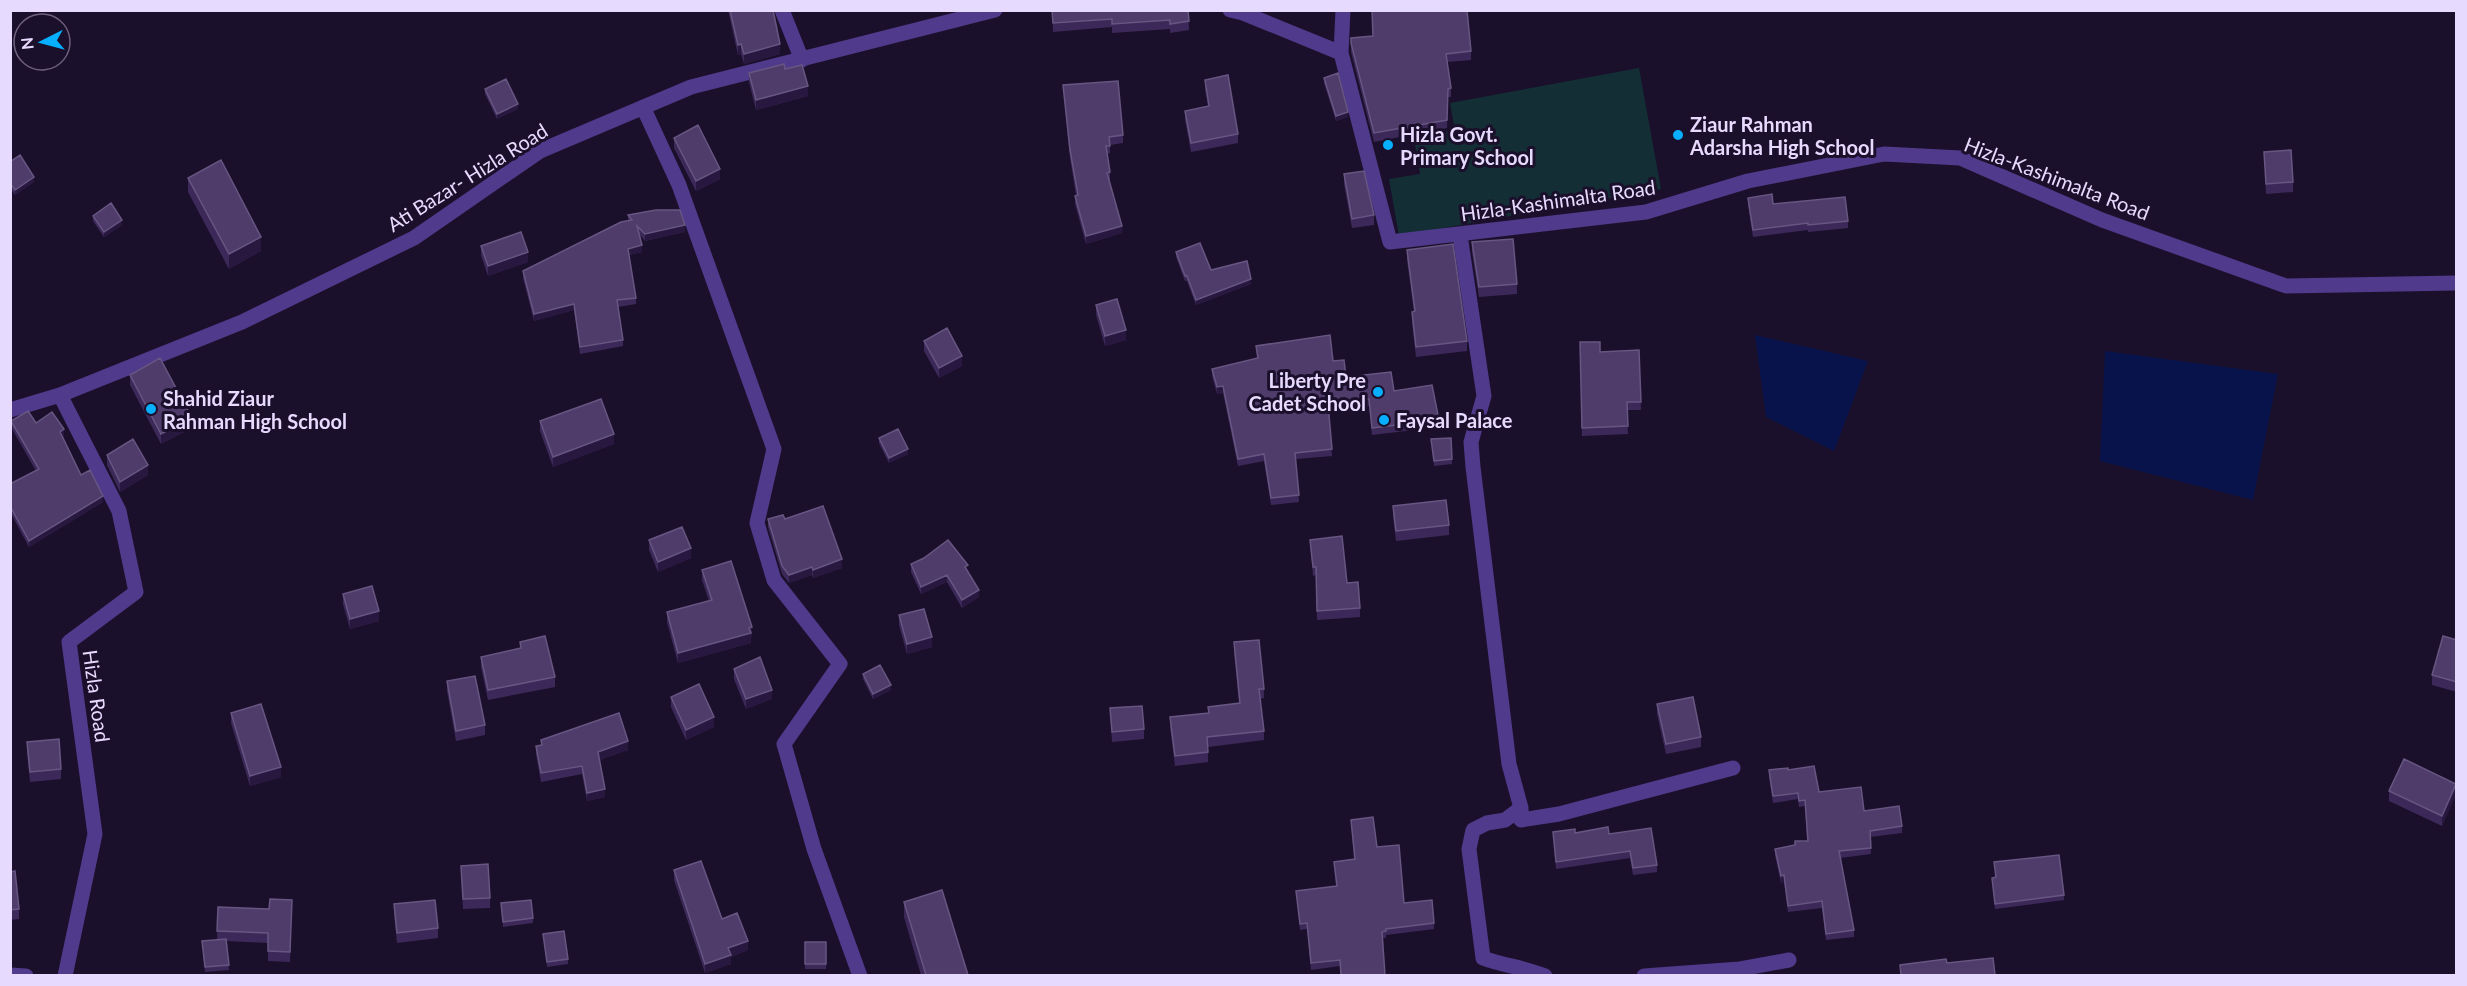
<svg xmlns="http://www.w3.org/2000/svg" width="2467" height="986" font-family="Lato,sans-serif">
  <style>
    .green { fill: #132f35 }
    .water { fill: #09134b }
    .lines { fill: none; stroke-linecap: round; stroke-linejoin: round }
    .minor { stroke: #4f3a8b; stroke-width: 15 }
    .wall { fill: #3d2959 }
    .shaded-wall { fill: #28173f }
    .building { fill: #4f3c6b; stroke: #675582; stroke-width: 1.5 }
    .poi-dot { fill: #06afff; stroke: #1b102b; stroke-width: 2 }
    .labels { text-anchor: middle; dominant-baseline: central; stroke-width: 6; stroke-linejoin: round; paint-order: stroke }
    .poi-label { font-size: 20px; font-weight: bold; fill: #e7daff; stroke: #1b102b; text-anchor: start }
    .street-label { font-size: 20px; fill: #e7daff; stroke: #1b102b }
  </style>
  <rect width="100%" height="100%" fill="#1b102b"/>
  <path class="green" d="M1639 68 1661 189 1399 236 1389 179 1420 174 1414 138 1455 130 1450 103Z"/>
  <path class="water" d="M1755 335 1868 361 1834 451 1766 417Z
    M2105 351 2278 374 2253 500 2100 461Z"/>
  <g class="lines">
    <path class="minor" d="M782 10 802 60
      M1230 10 1243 13 1341 53 1390 242 1646 212 1748 181 1884 154 1960 158 2102 220 2286 286 2456 283
      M1341 53 1343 10
      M643 107 679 185 774 449 757 523 774 580 840 664 784 744 814 849 860 976
      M1460 235 1484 396 1471 442 1473 467 1509 764 1521 808 1505 820 1487 823 1473 830 1469 849 1483 958C1504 966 1524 967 1545 976
      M60 395 119 511 136 592 69 642 95 834 65 976
      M10 410 60 395 242 322 414 238 540 151 691 87 995 10
      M1521 808V820L1559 814 1733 768
      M10 975 26 976
      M1644 976 1740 969 1789 960"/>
  </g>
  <path class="wall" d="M728 10H773L780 54 744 64 741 54 738 55Z
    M1052 10H1188L1189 30 1170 33V29L1112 33V27L1053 32Z
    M1351 38 1471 51V60L1447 62 1451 88V97H1448L1447 128 1374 142 1351 52Z
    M785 69 808 96 756 110 749 82V73Z
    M1324 78 1348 117 1336 121 1324 83Z
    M1205 80 1238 134V143L1191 152 1185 120V111L1208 106 1205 89Z
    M1063 85 1123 135V143L1110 145V153L1107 154 1110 172V180H1109L1122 233 1086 244 1075 204V196L1076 195 1070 158Z
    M485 89 518 109 497 119 485 94Z
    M674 138 720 179 696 191 674 148Z
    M2264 152 2293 182V192L2266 194Z
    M10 162 34 182 15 195 10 188Z
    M1344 174 1374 215V225L1352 228 1344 184Z
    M188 178 261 251 229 269 188 192Z
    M1748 198 1848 221V228L1808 232V230L1753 237 1748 205Z
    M628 215 685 232 645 241 639 234 642 252 629 255 636 298V304L618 307 623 340V346L580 354 574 310 534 321 523 278V271L628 221Z
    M93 216 122 225 104 237 93 221Z
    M1472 242 1517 284V294L1479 297 1472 252Z
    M481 246 528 262 488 276 481 255Z
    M1407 250 1467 341V351L1416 357 1412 322V312H1414L1407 260Z
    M1176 252 1211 270 1251 284 1196 305 1187 281H1185L1176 257Z
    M1096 305 1126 340 1105 346 1096 315Z
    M924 341 962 366 939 378 924 351Z
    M1580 342 1600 352 1639 350 1641 410H1627L1628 434 1582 436Z
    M1256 346 1333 361 1346 377 1394 391 1439 420V427L1372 435 1369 406 1329 411 1332 456 1296 459 1299 502 1271 505 1264 461 1238 466 1223 393 1217 394 1212 376V369L1257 358Z
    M130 375 192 428 161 444 130 385Z
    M11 421 36 423 64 435 63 436 81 475 103 502 29 547 10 512V484L36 471 11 427Z
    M540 421 614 444 553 467 540 431Z
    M879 438 908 454 889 463 879 443Z
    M1451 438 1452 464 1434 466 1431 439Z
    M107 455 148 475 120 492 107 465Z
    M1393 506 1449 525V535L1396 541 1393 516Z
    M768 519H785L842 568 813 578 812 575 789 583 782 574 768 527Z
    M649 540 691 558 658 572 649 550Z
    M1310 540 1360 608V617L1317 620 1316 575 1313 576Z
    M911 564 968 571 979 597 962 608 947 582 921 594 911 572Z
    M702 570 752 637H751V643L678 663 667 622V612L709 601 702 580Z
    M343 594 379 621 350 629 343 604Z
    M899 615 932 647 907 654 899 625Z
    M2457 640V692L2432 685V675Z
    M520 642 555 677V687L488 700 481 667V657L520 648Z
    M1234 642 1264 689V698L1260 699 1264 731V740L1208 747V762L1175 766 1170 727V717L1208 713V707L1239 703 1234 652Z
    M734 669 772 699 746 709 734 679Z
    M863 674 891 690 873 699 863 679Z
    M447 681 485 725V735L456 741 447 691Z
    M671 697 714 727 686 740 671 707Z
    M1657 704 1701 737V747L1666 754 1657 714Z
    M1110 708 1144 729V739L1112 742Z
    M231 713 281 777 250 786 231 723Z
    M541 740 628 750 599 760 605 797 587 801 582 774 541 782 536 754V746L541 745Z
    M27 742 61 769V779L30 782 27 752Z
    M1769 770H1788L1819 792 1864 811 1902 826V833L1870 837 1871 854 1840 858 1854 930V937L1826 940 1822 908 1788 912 1784 882 1781 883 1775 855V849L1795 845 1807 841 1805 806 1799 807 1798 799 1773 803 1769 777Z
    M2389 791 2456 794 2442 826 2389 801Z
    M1351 820 1377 847 1404 903 1434 923V929L1386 935V938H1383L1385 975H1341L1340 966 1311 970 1307 929 1300 930 1296 891 1336 886 1334 862 1354 859Z
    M1553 832 1609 834 1657 865V872L1633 875 1630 858 1556 869Z
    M461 866 490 898V908L463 909Z
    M674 870 722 919 748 950 731 957V964L705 973 674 880Z
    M10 872 19 909V919L10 920Z
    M1992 878 2064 895V900L1995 909Z
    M292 900 290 962 268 961V943L227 941 229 970 205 972 202 941 217 940 218 907 269 909Z
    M904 902 968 975H921L904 917Z
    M501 903 533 918V923L503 927Z
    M394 904 438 928V938L397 943 394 914Z
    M543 934 568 959V964L547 967Z
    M805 942H826V969H805Z"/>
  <path class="shaded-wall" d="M741 44V54L738 55V45Z
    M780 44V54L744 64V54Z
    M808 86V96L756 110V100Z
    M518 104V109L497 119V114Z
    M1348 112V117L1336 121V116Z
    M720 169V179L696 191V181Z
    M34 177V182L15 195V190Z
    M122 220V225L104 237V232Z
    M685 225V232L645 241V234Z
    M1122 226V233L1086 244V236Z
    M261 237V251L229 269V254Z
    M642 245V252L628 255V249Z
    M528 252V262L488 276V266Z
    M1251 279V284L1196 305V300Z
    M574 304V310L534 321V314Z
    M1126 330V340L1105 346V336Z
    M962 356V366L939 378V368Z
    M1223 386V393L1217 394V387Z
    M192 418V428L161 444V434Z
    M64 429V435L60 438V432Z
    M614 434V444L553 467V457Z
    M908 449V454L889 463V458Z
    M148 465V475L120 492V482Z
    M103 496V502L29 547V541Z
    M691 548V558L658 572V562Z
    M842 559V568L813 578V570Z
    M812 567V575L789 583V575Z
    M947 575V582L921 594V587Z
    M979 590V597L962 608V600Z
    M379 611V621L350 629V619Z
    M752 627V637H751V643L678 663V653Z
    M932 637V647L907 654V644Z
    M891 685V690L873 699V694Z
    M772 690V699L746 709V699Z
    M714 717V727L686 740V730Z
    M628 741V750L598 760V752Z
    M281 767V777L250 786V776Z
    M2456 784V794L2442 826V816Z
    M605 789V797L587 801V793Z
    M1784 875V882L1781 883V876Z
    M748 941V950L731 957V964L705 973V964L728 948Z"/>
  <path class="building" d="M730 10H773L780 44 744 54 741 44 738 45Z
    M1052 10H1188L1189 21 1170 24V20L1112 24V19L1053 23Z
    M1372 10H1467L1471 51 1446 54 1451 88 1448 89 1447 120 1374 133 1351 43V38L1373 36Z
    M784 64 785 69 802 65 808 86 756 100 749 73Z
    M1338 73 1348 112 1336 116 1324 78Z
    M1228 75 1238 134 1191 143 1185 111 1209 106 1205 80Z
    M506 79 518 104 497 114 485 89Z
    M1118 81 1123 135 1109 137 1110 146H1106L1110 172 1107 173 1122 226 1086 236 1075 196 1078 195 1070 150 1063 85Z
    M698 125 720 169 696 181 674 138Z
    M2291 150 2293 182 2266 184 2264 152Z
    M20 155 34 177 15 190 10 183V162Z
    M221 160 261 237 229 254 188 178Z
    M1364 171 1374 215 1352 219 1344 174Z
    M1772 194 1773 204 1845 197 1848 221 1808 225V223L1753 230 1748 198Z
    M111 203 122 220 104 232 93 216Z
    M656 210H680L685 225 645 234 637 226 642 245 628 249 636 298 617 300 623 340 580 347 574 304 534 314 523 271 621 222 632 220 628 215Z
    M521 232 528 252 488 266 481 246Z
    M1513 239 1517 284 1479 287 1472 242Z
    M1200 243 1211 270 1247 261 1251 279 1196 300 1187 276H1185L1176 252Z
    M1453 244 1467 341 1416 347 1412 312 1415 311 1407 250Z
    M1117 299 1126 330 1105 336 1096 305Z
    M947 328 962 356 939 368 924 341Z
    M1330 335 1333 361 1344 360 1346 377 1391 372 1394 391 1432 385 1439 420 1372 428 1369 399 1328 404 1332 449 1295 453 1299 495 1271 498 1264 454 1238 459 1223 386 1217 387 1212 369 1258 358 1256 346Z
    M1580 342H1600V352L1639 350 1641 402H1627L1628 426 1582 428Z
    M160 358 192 418 161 434 130 375Z
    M601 399 614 434 553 457 540 421Z
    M28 411 36 423 52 412 64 429 60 432 81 475 90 470 103 496 29 541 10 506V484L39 469 11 421Z
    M898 429 908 449 889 458 879 438Z
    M1451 438 1452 459 1434 461 1431 439Z
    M133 439 148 465 120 482 107 455Z
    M1446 500 1449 525 1396 531 1393 506Z
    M823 506 842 559 813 570 812 567 789 575 782 566 768 519 783 515 785 519Z
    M682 527 691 548 658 562 649 540Z
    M1342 536 1347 583 1358 582 1360 608 1317 611 1316 567H1313L1310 540Z
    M948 540 968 565 965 567 979 590 962 600 947 575 921 587 911 564 924 558Z
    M731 561 752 627 749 628 751 633 678 653 667 612 712 600 702 570Z
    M372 586 379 611 350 619 343 594Z
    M924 609 932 637 907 644 899 615Z
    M545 636 555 677 488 690 481 657 521 648 520 642Z
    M2443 636 2457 640V682L2432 675Z
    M1259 640 1264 689H1259L1264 731 1207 737 1208 752 1175 756 1170 717 1209 713 1208 707 1240 703 1234 642Z
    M760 657 772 690 746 699 734 669Z
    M880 665 891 685 873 694 863 674Z
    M475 676 485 725 456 731 447 681Z
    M699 684 714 717 686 730 671 697Z
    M1693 697 1701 737 1666 744 1657 704Z
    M261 704 281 767 250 776 231 713Z
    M1142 706 1144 729 1112 732 1110 708Z
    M619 713 628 741 598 752 605 789 587 793 582 766 541 773 536 746 542 745 541 740Z
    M59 739 61 769 30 772 27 742Z
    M2404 759 2456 784 2442 816 2389 791Z
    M1814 766 1819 792 1861 787 1864 811 1899 806 1902 826 1870 831 1871 848 1839 851 1854 930 1826 934 1822 901 1788 906 1784 875 1781 876 1775 849 1795 845V841H1808L1805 800 1799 801 1798 793 1773 796 1769 770 1788 768V770Z
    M1373 817 1377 847 1399 845 1404 903 1432 900 1434 923 1386 929V931L1382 932 1385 975H1341L1340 960 1311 963 1307 923 1300 924 1296 891 1337 886 1334 862 1355 859 1351 820Z
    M1608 827 1609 834 1651 828 1657 865 1633 868 1630 851 1556 862 1553 832 1575 829V833Z
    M2059 855 2064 895 1995 904 1992 878 1996 877 1994 862Z
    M701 861 722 919 737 913 748 941 728 948 731 955 705 964 674 870Z
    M488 864 490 898 463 899 461 866Z
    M15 871 19 909 10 910V872Z
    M942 890 968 975H926L904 902Z
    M270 899 292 900 290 952 268 951V933L217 931 218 907 269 909Z
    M435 900 438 928 397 933 394 904Z
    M531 900 533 918 503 922 501 903Z
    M564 931 568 959 547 962 543 934Z
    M226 939 229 965 205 967 202 941Z
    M805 942H826V964H805Z
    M1993 958 1995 975H1901L1900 965 1946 959 1947 963Z"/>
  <g class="poi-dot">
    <circle cx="1678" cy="135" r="6"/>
    <circle cx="1388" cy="145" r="6"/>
    <circle cx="1378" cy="392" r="6"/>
    <circle cx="151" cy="409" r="6"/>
    <circle cx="1384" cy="420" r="6"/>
  </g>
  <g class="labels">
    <g class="poi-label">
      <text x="1690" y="124">Ziaur Rahman<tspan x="1690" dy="23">Adarsha High School</tspan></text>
      <text x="1400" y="134">Hizla Govt.<tspan x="1400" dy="23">Primary School</tspan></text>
      <text x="1366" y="380" text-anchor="end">Liberty Pre<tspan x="1366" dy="23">Cadet School</tspan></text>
      <text x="163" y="398">Shahid Ziaur<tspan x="163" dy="23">Rahman High School</tspan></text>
      <text x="1396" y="420">Faysal Palace</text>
    </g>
    <g class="street-label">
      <text transform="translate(467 177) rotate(-32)">Ati Bazar- Hizla Road</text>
      <text transform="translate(2057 178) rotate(21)">Hizla-Kashimalta Road</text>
      <text transform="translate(1558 200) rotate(-8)">Hizla-Kashimalta Road</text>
      <text transform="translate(97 696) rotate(82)">Hizla Road</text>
    </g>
  </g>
  <rect width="2467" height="986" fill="none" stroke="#e7daff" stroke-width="24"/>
  <g transform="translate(42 42) rotate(264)"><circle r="28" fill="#1b102b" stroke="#6d6180" stroke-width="1.5"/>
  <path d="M0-4.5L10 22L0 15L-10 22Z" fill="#06afff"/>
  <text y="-9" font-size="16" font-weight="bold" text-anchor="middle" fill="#e7daff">N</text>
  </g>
</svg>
